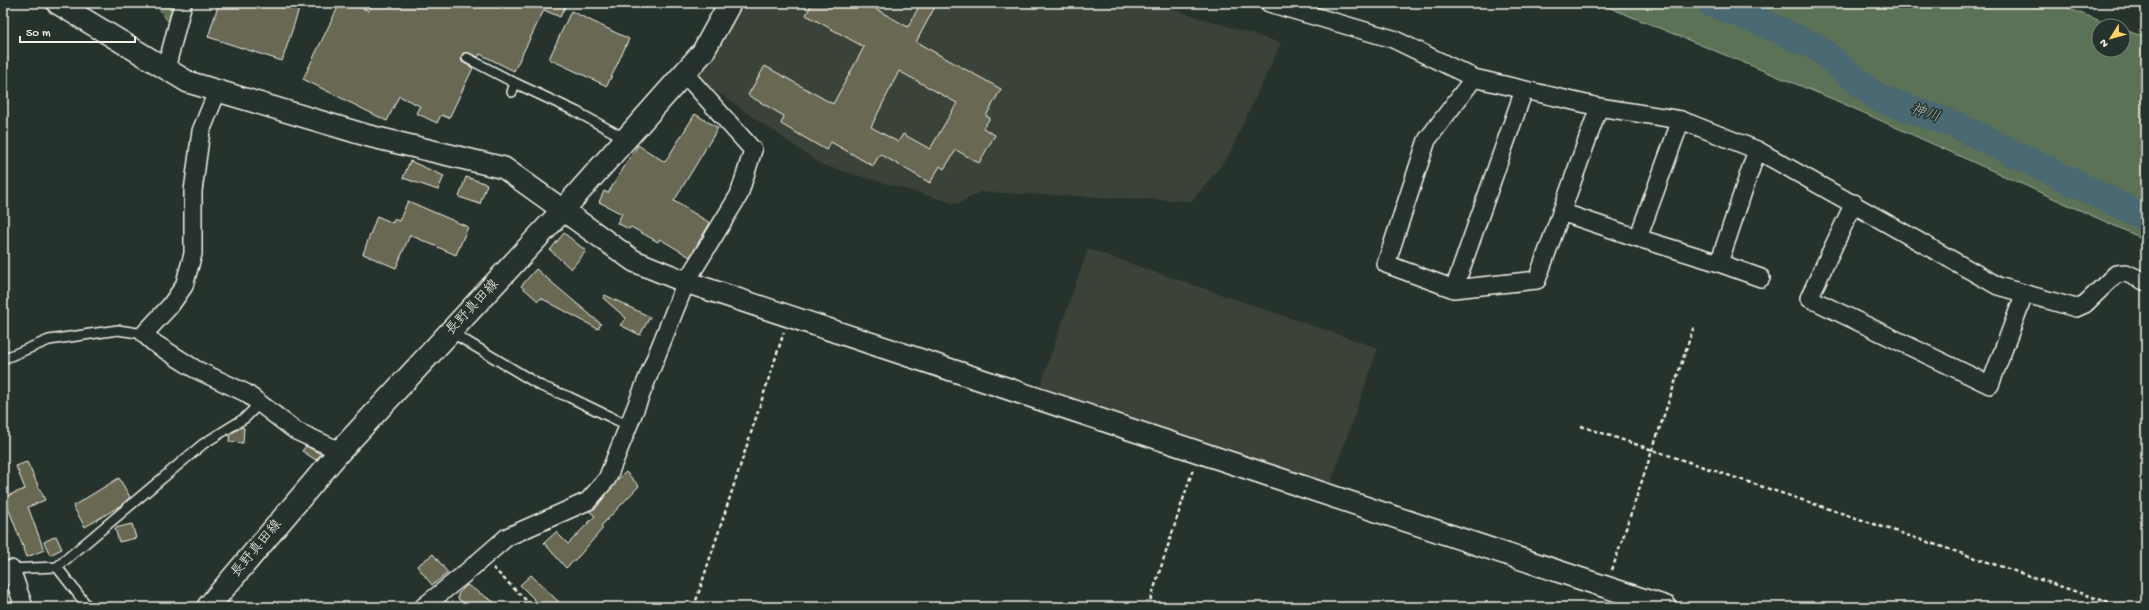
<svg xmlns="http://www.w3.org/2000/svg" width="2149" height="610" font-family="'Gochi Hand','Klee One',sans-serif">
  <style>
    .built { fill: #3a4338 }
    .green { fill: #5c7256; stroke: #a8b29f }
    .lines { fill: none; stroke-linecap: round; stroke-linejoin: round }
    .river { stroke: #4b6972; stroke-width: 28 }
    .building { fill: #696853; stroke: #f4f1e8; fill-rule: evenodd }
    .service-casing { stroke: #f4f1e8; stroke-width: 12 }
    .minor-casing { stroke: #f4f1e8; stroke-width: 20 }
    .tertiary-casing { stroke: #f4f1e8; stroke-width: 24 }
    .primary-casing { stroke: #f4f1e8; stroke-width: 25 }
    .path { stroke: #f4f1e8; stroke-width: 2.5; stroke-dasharray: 4 3; stroke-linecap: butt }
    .service { stroke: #26332d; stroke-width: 9 }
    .minor { stroke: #26332d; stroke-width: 17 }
    .tertiary { stroke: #26332d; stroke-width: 21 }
    .primary { stroke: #26332d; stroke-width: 22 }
    .labels { text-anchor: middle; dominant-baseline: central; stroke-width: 3; stroke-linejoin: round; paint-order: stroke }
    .street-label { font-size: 14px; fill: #f4f1e8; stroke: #26332d }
    .water-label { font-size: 15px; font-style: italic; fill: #b0bbb9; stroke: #26332d }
  </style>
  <rect width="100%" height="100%" fill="#26332d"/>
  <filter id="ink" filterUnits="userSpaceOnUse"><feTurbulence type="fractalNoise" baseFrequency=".025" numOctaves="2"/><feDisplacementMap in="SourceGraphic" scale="8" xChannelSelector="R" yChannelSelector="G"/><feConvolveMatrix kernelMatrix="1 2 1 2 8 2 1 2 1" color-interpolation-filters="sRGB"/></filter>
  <g filter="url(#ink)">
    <path class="built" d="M741 3H1152L1281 43 1227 158 1192 201 980 192 957 204 822 165 696 77Z
      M1088 249 1378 348 1330 485 1039 389Z"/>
    <path class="green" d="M155 3H179L175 22 167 20Z
      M1598 3H2054L2114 26H2099V50H2123V29L2146 38V240L1835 100Z"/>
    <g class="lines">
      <path class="river" d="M1711 3 1757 20 1818 48 1878 98 1954 124 2146 218"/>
    </g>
    <path class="building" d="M219 3H301L282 61 208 37Z
      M340 3H352L369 11 373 3H567L560 17 544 10 514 71 480 54 478 57 469 53H463L461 58 462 62 473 68 449 118 441 115 437 123 416 113 420 106 399 96 387 121 303 79Z
      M812 3H865L908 27 921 3H937L916 42 1001 89 986 116 990 118 983 128 995 135 979 163 956 150 944 169 940 166 930 183 880 154 873 166 831 142 826 150 781 124 784 116 748 95 765 66 833 104 864 47 806 15ZM899 71 957 103 930 149 903 134 898 142 871 127Z
      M571 11 629 39 607 86 549 59Z
      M695 114 718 128 674 201 710 223 690 257 660 239 658 242 631 227 629 229 617 223 622 214 599 202 604 191 608 193 638 145 665 162Z
      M410 161 444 176 438 190 403 178Z
      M466 177 487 184 480 204 459 197Z
      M408 201 468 227 456 255 410 235 396 268 363 254 377 216 393 223 394 219 399 221Z
      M564 233 586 251 571 269 550 250Z
      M536 269 601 324 598 329 541 298 538 301 521 286Z
      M605 295 650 317 640 335 620 325 626 318 603 298Z
      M242 427 244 428 243 443 229 442 230 434Z
      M306 446 321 454 316 460 302 451Z
      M27 462 45 500 28 507 44 550 27 557 4 497 25 489 16 466Z
      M626 472 639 486 601 526 603 528 579 556 566 568 544 543 556 532 568 544 595 516 589 511 596 508 618 479Z
      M119 478 130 497 120 506 85 527 73 506Z
      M132 524 136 538 119 542 115 528Z
      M56 536 62 549 50 555 44 542Z
      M433 554 448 573 432 585 417 566Z
      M531 575 564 607H542L520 585Z
      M467 585 502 607H470L458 599V594Z"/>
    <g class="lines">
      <g class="service-casing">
        <path id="service" d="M467 58 515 83
          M512 92 515 83 577 112 626 139
          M451 332 541 386 569 397 629 426
          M3 359 49 340 118 330 144 334
          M57 567 88 607
          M7 569 57 567 203 444 245 418 260 403"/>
      </g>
      <g class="minor-casing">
        <path id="minor" d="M1269 3 1393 39 1474 78 1599 107 1681 120 1757 150 1998 286 2076 308 2085 304 2116 274 2126 273 2146 282
          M166 69 183 3
          M1474 78 1427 140 1386 264 1454 289 1537 280 1599 107
          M217 92 201 131 193 191V254L184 286 170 306 144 334 154 343 195 369 246 393 296 431 340 451
          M1681 120 1638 238 1719 263 1757 150
          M1854 203 1809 298 1990 385 2024 295
          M1561 212 1638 238
          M1719 263 1761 278
          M1454 289 1524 90
          M11 569 23 604 22 607
          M423 607 462 576 507 537 588 501 607 479 686 282 739 195 753 150 684 73"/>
      </g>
      <g class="tertiary-casing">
        <path id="tertiary" d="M57 3 188 82 369 136 504 168 634 261 686 282 1666 607"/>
      </g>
      <g class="primary-casing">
        <path id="primary" d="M208 607 340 451 562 211 703 52 730 3"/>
      </g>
      <path class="path" d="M1581 426 2122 607
        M493 568 533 607
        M1612 570 1694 326
        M694 607 784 332
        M1148 607 1193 469"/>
      <use href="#service" class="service"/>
      <use href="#minor" class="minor"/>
      <use href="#tertiary" class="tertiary"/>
      <use href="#primary" class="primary"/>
    </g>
  </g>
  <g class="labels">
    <g class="street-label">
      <text transform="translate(473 308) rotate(-47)">長野真田線</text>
      <text transform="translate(257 549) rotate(-50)">長野真田線</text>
    </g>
    <g class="water-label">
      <text transform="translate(1925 114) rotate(19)">神川</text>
    </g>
  </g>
  <rect width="2149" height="610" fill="none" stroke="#26332d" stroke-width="16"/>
  <rect x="8" y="8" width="2133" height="594" fill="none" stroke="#f4f1e8" stroke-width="1.5" filter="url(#ink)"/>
  <g transform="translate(2111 38) rotate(233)"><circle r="19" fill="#26332d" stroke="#787f78"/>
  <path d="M0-3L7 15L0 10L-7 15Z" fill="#ffd166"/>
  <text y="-6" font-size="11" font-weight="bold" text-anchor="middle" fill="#f4f1e8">N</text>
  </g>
  <path d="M20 36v6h115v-6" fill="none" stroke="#f4f1e8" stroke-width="2"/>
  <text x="26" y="36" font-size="12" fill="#f4f1e8" stroke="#26332d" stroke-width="3" paint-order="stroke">50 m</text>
</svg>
